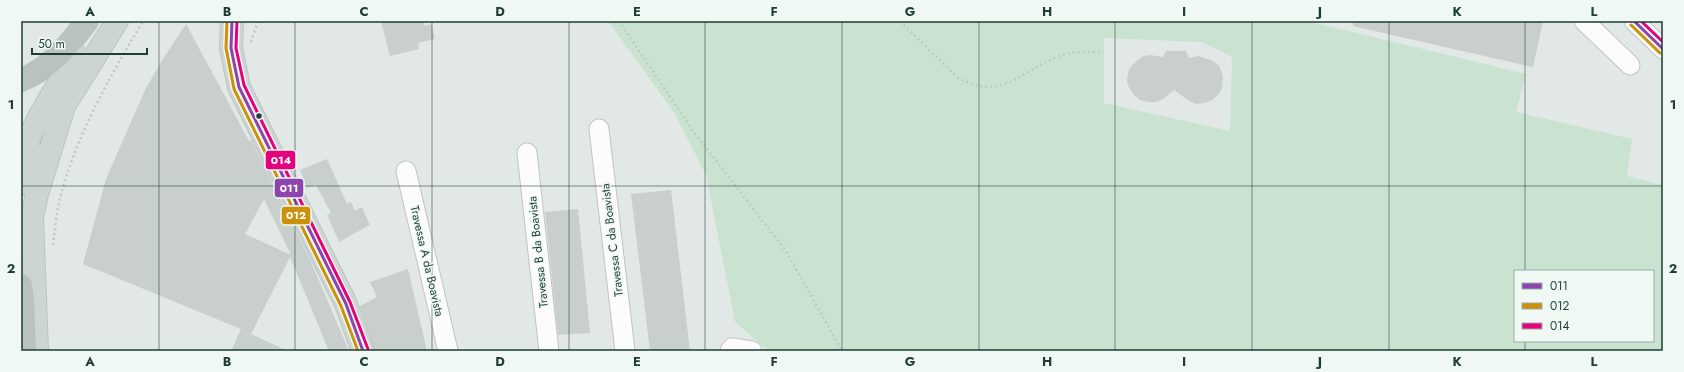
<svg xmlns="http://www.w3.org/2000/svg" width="1684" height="372" font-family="Jost,sans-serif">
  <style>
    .green { fill: #c9e3d0; fill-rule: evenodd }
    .building { fill: #c8cfcc; fill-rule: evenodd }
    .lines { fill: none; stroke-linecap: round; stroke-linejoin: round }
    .minor-casing { stroke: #bfc5c2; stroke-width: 21 }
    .major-casing { stroke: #bbc5c1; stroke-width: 24 }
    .highway-casing { stroke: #bbc5c1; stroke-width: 24 }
    .path { stroke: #bfc9c6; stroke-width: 2.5; stroke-dasharray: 2 3; stroke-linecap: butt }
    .minor { stroke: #fbfcfb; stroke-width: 19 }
    .major { stroke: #ccd5d2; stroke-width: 22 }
    .highway { stroke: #b9c2c0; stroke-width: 22 }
    .bus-1-casing { stroke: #eff8f3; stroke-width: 6 }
    .bus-2-casing { stroke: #eff8f3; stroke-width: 6 }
    .bus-3-casing { stroke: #eff8f3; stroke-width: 6 }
    .bus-1 { stroke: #8e44ad; stroke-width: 3 }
    .bus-2 { stroke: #cc910a; stroke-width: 3 }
    .bus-3 { stroke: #e5007d; stroke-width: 3 }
    .grid { fill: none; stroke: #1e3d34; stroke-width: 1; stroke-opacity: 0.55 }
    .bus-dot { fill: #1e3d34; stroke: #eff8f3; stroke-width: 1.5 }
    .labels { text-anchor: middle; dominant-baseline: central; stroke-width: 3; stroke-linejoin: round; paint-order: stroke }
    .street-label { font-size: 12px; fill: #1e3d34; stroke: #eff8f3 }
    .line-badge { stroke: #eff8f3; stroke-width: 1.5 }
    .badge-label { font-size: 11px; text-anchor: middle; font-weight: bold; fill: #fff }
    .neatline { fill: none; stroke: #1e3d34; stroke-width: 1.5 }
    .grid-label { font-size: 13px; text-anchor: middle; font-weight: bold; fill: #1e3d34 }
  </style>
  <rect width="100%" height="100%" fill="#e2e8e5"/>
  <path class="green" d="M608 21H1307L1526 74 1516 112 1632 139 1627 176 1663 185V351H769L735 322 706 175 675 114ZM1104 38 1202 42 1232 57 1230 131 1104 103ZM1515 271H1653V341H1515Z"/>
  <path class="building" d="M381 21H423L425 26 431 24 435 39 418 43 419 49 390 56Z
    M1353 21H1543L1533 67 1353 26Z
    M186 24 249 141 251 140 311 262 349 351H329L290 257 251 334 288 351H231L241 329 83 264 106 179 145 90 161 62ZM264 199 291 255 245 234Z
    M1166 51H1186L1189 58 1199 56 1213 61 1219 66 1223 76 1222 88 1218 95 1212 100 1204 103 1196 104 1189 101 1174 90 1163 99 1156 102H1148L1140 100 1134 95 1129 88 1127 81 1128 73 1131 66 1143 56 1150 55 1163 57Z
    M327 159 347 204 351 202 355 211 362 207 370 225 339 242 327 215 331 213 316 185 307 188 300 170Z
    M671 190 690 351H650L631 194Z
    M578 209 590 333 558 335 545 212Z
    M408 269 427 351H375L360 306 377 297 370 282Z"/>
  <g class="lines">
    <g class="minor-casing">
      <path id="minor" d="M1584 21 1630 65
        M1634 21 1663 49
        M599 129 625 351
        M527 153 549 351
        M406 171 448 351
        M730 351 732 348 752 351"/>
    </g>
    <g class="major-casing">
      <path id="major" d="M232 21 231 48 239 87 346 304 363 351
        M56 119 117 21
        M21 159C33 122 55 89 77 56
        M21 184 28 180 39 156
        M37 351 32 217 37 194 64 106"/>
    </g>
    <g class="highway-casing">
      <path id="highway" d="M21 80C51 68 68 46 87 21
        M21 285 23 300 25 351"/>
    </g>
    <path class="path" d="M619 21 693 131 786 251 842 351
      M900 21 957 77C1006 105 1024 65 1066 54 1078 51 1091 52 1103 52
      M251 42 258 21
      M53 245C55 231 56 216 59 202 75 137 109 78 143 21"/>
    <use href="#minor" class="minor"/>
    <use href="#major" class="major"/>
    <use href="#highway" class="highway"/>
    <g class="bus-1-casing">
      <path id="bus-1" d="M232 21 231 48 239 87 346 304 363 351
        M1634 21 1663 49"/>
    </g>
    <g class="bus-2-casing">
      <path id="bus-2" d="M227 21 226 48 234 89 341 306 358 351
        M1631 25 1660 53"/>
    </g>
    <g class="bus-3-casing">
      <path id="bus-3" d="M237 21 236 48 244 85 350 302 368 349
        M1641 21 1663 42"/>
    </g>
    <use href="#bus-1" class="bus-1"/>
    <use href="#bus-2" class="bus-2"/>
    <use href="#bus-3" class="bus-3"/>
  </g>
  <path class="grid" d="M159 21V351M295 21V351M432 21V351M569 21V351M705 21V351M842 21V351M979 21V351M1115 21V351M1252 21V351M1389 21V351M1525 21V271M21 186H1663M1525 341V351"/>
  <circle class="bus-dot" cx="259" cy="116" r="3.5"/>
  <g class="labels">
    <g class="street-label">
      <text transform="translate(612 240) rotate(-97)">Travessa C da Boavista</text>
      <text transform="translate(538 252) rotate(-96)">Travessa B da Boavista</text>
      <text transform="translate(427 261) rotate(77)">Travessa A da Boavista</text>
    </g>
  </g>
  <g class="line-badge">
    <rect x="265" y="150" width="31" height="20" rx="4" fill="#e5007d"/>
    <rect x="274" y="178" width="30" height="20" rx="4" fill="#8e44ad"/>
    <rect x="281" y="206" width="30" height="19" rx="4" fill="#cc910a"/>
  </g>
  <g class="badge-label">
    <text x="281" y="164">014</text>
    <text x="289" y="192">011</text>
    <text x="296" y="219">012</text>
  </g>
  <rect width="1684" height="372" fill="none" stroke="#eff8f3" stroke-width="44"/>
  <rect x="1514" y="270" width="140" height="72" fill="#eff8f3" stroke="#9bada7"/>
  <rect x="1522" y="283" width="20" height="6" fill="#8e44ad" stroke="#9bada7"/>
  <text x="1550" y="290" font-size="12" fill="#1e3d34">011</text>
  <rect x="1522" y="303" width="20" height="6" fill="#cc910a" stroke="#9bada7"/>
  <text x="1550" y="310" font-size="12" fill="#1e3d34">012</text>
  <rect x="1522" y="323" width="20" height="6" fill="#e5007d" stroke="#9bada7"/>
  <text x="1550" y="330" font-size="12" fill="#1e3d34">014</text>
  <path d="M32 48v6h115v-6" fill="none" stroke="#1e3d34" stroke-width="2"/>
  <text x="38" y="48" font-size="12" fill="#1e3d34" stroke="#eff8f3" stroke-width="3" paint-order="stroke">50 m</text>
  <rect x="22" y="22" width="1640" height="328" class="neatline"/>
  <g class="grid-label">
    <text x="90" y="16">A</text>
    <text x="227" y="16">B</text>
    <text x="364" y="16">C</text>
    <text x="500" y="16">D</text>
    <text x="637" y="16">E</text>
    <text x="774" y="16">F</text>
    <text x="910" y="16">G</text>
    <text x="1047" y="16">H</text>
    <text x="1184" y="16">I</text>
    <text x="1320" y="16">J</text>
    <text x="1457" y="16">K</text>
    <text x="1594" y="16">L</text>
    <text x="11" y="109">1</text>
    <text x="1673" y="109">1</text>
    <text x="11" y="273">2</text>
    <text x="1673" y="273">2</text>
    <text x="90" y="366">A</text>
    <text x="227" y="366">B</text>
    <text x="364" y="366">C</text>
    <text x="500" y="366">D</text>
    <text x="637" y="366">E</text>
    <text x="774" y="366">F</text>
    <text x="910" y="366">G</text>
    <text x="1047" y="366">H</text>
    <text x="1184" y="366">I</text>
    <text x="1320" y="366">J</text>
    <text x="1457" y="366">K</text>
    <text x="1594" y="366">L</text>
  </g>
</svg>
